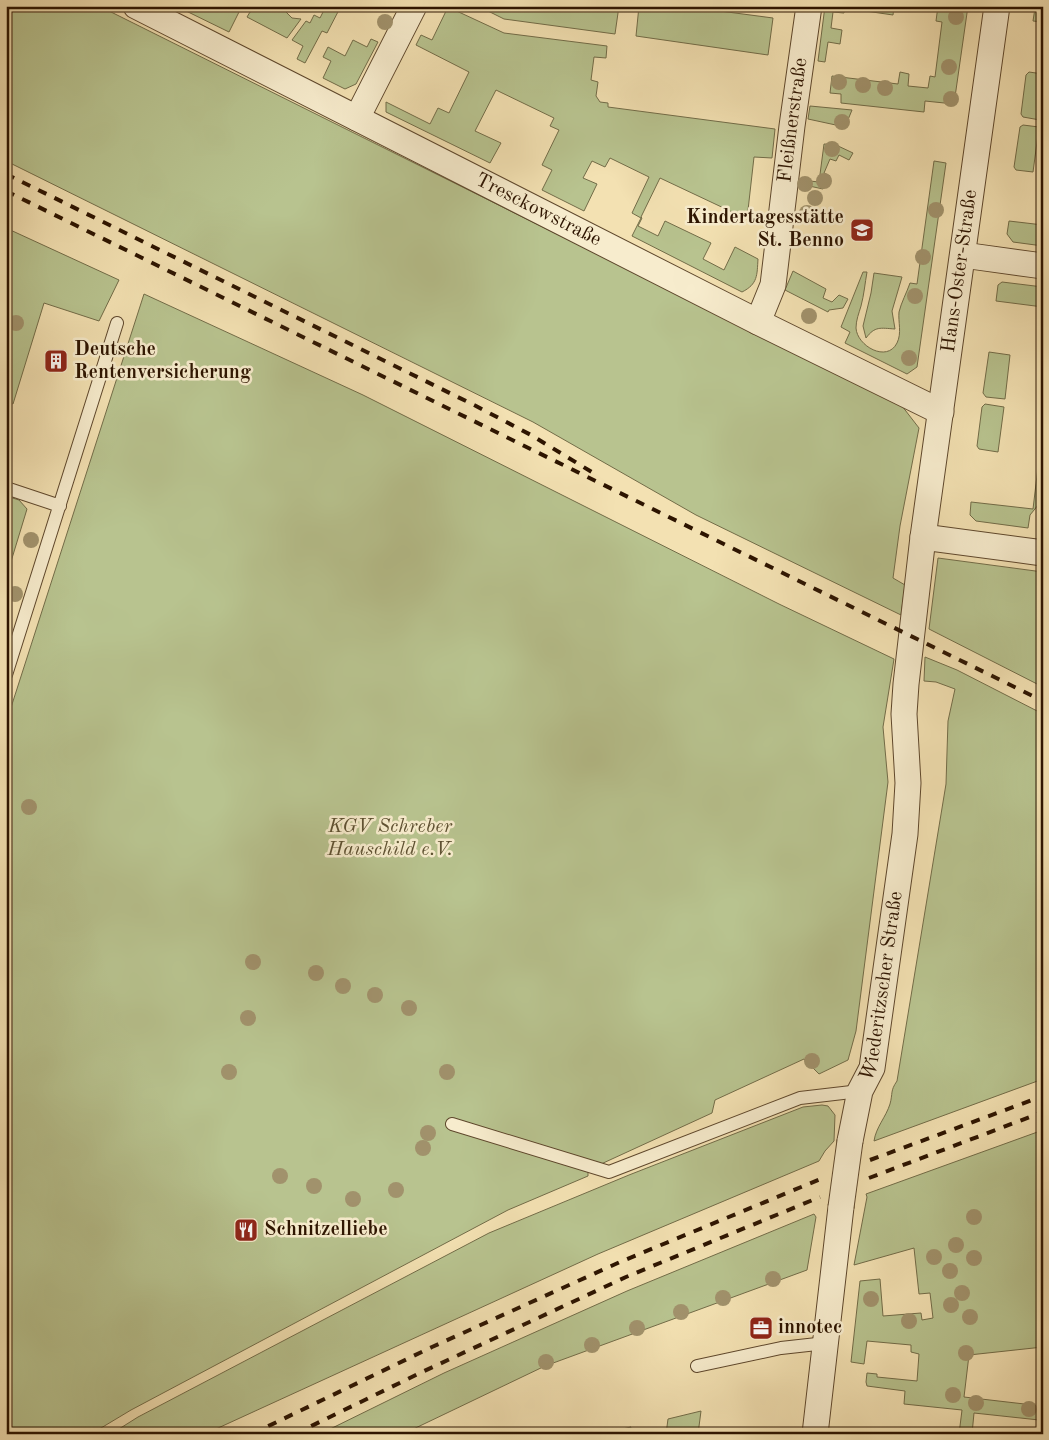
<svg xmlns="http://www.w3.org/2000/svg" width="1049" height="1440" font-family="'Old Standard TT',serif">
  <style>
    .green { fill: #b8c38f; stroke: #726c48 }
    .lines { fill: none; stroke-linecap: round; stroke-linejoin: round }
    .service-casing { stroke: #5e472c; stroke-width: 14 }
    .minor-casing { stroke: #5e472c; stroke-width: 27 }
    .service { stroke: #f7eccd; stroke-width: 12 }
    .minor { stroke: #f7eccd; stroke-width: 25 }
    .rail { stroke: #2d1400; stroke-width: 4; stroke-dasharray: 9 9; stroke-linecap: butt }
    .minor-bridge-casing { stroke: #5e472c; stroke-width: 27; stroke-linecap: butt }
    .minor-bridge { stroke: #f7eccd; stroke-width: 25 }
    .tree { fill: #a1926c }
    .labels { text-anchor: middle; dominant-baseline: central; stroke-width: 5; stroke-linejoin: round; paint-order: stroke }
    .street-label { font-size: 20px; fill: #2d1400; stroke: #f7eccd }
    .poi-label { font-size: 20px; font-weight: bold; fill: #2d1400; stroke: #f7eccd; text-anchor: start }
    .park-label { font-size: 20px; font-style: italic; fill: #5e5132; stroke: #f7eccd }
  </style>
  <rect width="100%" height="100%" fill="#f3e1b2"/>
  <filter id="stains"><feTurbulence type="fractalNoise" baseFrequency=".004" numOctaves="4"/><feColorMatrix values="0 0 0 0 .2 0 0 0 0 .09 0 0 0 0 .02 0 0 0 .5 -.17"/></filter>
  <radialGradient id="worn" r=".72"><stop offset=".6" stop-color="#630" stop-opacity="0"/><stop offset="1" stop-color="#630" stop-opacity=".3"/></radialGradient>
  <path class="green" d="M6 6H99L902 406 919 428 900 526 893 578 905 585 901 615 696 515 533 422 6 161Z
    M183 6H253L240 10 229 32 182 9Z
    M266 6H283L282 8 292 18 301 19 287 38 247 17 250 12Z
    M326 6H341L327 33 322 31 305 63 297 59 303 46 292 40 306 21 310 23 314 15 320 18Z
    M478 6H619L615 34 504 19Z
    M639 6H682L773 18 768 55 636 36Z
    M825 6H894L893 15 845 8 844 13 833 12 831 28 842 30 840 44 828 42 825 62 818 61Z
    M938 6H968L954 104 925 101 924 112 841 103V94L830 93 832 76 898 84 900 72 909 74 908 86 928 88 930 76 935 77 942 22 936 21Z
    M1038 6H1043V22L1033 21 1035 8Z
    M448 7 504 33 607 46 606 58 594 57 591 80 598 82 596 96 600 102 608 103V107L775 129 772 158 754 157 747 219 660 178 641 217 642 218 638 226 658 236 665 221 711 243 703 259 724 270 735 247 758 259C757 275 758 284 742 292L632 236 641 218 632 213 649 177 610 158 605 167 592 161 583 178 597 184 584 211 542 190 552 170 542 165 559 130 550 126 554 118 496 90 475 131 501 143 490 163 386 112V102L430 124 438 108 449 113 469 72 416 45 421 35 432 40Z
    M371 39 378 42 356 84 345 89 323 78 331 61 323 57 328 47 345 56 353 40 367 47Z
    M1029 72 1043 74V95L1040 120 1023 117 1021 114 1026 75Z
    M810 106 852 110 845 127 808 119Z
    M1023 125 1039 127 1033 172 1016 170 1014 167 1020 127Z
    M824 144 836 145 853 153 849 160 839 155 836 161 830 159 824 173 830 176 823 189 800 184V180L819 182Z
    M934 161 946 163 917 367 907 374 845 343 850 332 841 327 863 272H867C865 283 864 295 861 306 859 313 856 320 856 328 857 346 887 363 897 343 902 333 898 322 899 312 901 303 907 292 910 283L917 284Z
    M1009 221 1043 225V246L1013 242 1007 234Z
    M6 228 119 280 99 321 44 303 13 404 6 401Z
    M793 271 826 289 823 298 832 302 839 295 848 299 843 308 829 310 828 312 785 290Z
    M874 273 902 277 892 311 895 329C880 328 875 326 866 338L863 326 871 293Z
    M1002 282 1043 287V307L996 301 998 285Z
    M144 294 363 395 779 604 894 659 883 727 888 782 856 1031 848 1060 819 1074 804 1059 715 1100 712 1113 588 1170V1176L508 1210 131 1410 91 1434H6V723Z
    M989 352 1010 355 1005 399 986 397 983 393Z
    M985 404 1004 407 998 452 979 449 977 446 982 407Z
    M1038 467H1043V499L1030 515 1028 528 976 521 970 515 971 502 1033 509Z
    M6 496 19 500 27 509 6 578Z
    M938 558 1043 572V687L929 629Z
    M925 657 957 670 1043 714V1079L874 1141C876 1127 886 1117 890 1104 893 1093 890 1091 897 1081L946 784 948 721 955 689 936 682 924 681Z
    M822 1105 828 1106 835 1115 834 1141 825 1151 819 1161 598 1254 205 1434H111L138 1417 489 1233 629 1175 803 1107Z
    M1043 1130V1347L969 1355 964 1397 1033 1405 1038 1411 1039 1420 974 1413 972 1434H959L962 1410 904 1404 905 1391 867 1386 866 1382 867 1373 877 1374V1377L917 1381 919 1354 911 1352V1345L867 1341 864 1364 851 1362 860 1281 880 1279 883 1316 921 1313 922 1320 933 1318 930 1293 919 1294 914 1248 854 1265 867 1197 866 1194Z
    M814 1214 816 1217 807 1270 545 1366 403 1434H320L444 1373 627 1291Z
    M701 1411 698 1434H666L668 1419Z
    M631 1427 629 1434H601Z"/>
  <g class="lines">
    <g class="service-casing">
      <path id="service" d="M6 488 60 506
        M6 675 117 323
        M452 1124 609 1172 800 1098 860 1091
        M697 1366 781 1348 826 1343"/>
    </g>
    <g class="minor-casing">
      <g id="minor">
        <path id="s1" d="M136 6 758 322 941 412"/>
        <path d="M357 118 414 6"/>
        <path d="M963 255 1043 266"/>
        <path id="s2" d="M758 322 773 285 792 126 809 6"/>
        <path d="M923 537 1043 553"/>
        <path id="s3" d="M850 1141 860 1091 872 1068 905 834 908 783 904 714 906 684 923 537 997 6"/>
        <path d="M815 1434 841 1207"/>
      </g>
    </g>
    <use href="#service" class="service"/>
    <use href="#minor" class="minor"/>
    <path class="rail" d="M6 174 476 406 531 435 595 474
      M6 191 1043 701
      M870 1160 1043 1096
      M869 1178 1043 1112
      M252 1434 432 1347 620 1262 823 1178
      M295 1434 420 1373 626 1277 820 1197"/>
    <g class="minor-bridge-casing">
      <path id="minor-bridge" d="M841 1207 850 1141"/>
    </g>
    <use href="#minor-bridge" class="minor-bridge"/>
  </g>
  <g class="tree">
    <circle cx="956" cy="17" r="8"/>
    <circle cx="385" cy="22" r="8"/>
    <circle cx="949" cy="67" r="8"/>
    <circle cx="839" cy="82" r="8"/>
    <circle cx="863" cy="85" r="8"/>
    <circle cx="885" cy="88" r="8"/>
    <circle cx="951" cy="99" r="8"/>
    <circle cx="842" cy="122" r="8"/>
    <circle cx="832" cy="149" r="8"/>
    <circle cx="824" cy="181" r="8"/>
    <circle cx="805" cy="184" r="8"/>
    <circle cx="815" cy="198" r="8"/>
    <circle cx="936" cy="210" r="8"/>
    <circle cx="807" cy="213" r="8"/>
    <circle cx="923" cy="257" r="8"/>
    <circle cx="915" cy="296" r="8"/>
    <circle cx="809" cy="316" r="8"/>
    <circle cx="16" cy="323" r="8"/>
    <circle cx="909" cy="358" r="8"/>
    <circle cx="31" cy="540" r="8"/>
    <circle cx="15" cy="594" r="8"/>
    <circle cx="29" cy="807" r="8"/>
    <circle cx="253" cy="962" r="8"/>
    <circle cx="316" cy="973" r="8"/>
    <circle cx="343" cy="986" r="8"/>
    <circle cx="375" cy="995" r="8"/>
    <circle cx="409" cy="1008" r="8"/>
    <circle cx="248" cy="1018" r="8"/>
    <circle cx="812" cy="1061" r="8"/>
    <circle cx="229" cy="1072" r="8"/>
    <circle cx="447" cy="1072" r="8"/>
    <circle cx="428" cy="1133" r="8"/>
    <circle cx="423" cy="1148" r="8"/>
    <circle cx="280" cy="1176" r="8"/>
    <circle cx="314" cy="1186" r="8"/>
    <circle cx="396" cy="1190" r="8"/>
    <circle cx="353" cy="1199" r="8"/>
    <circle cx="974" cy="1217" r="8"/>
    <circle cx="956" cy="1245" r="8"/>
    <circle cx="934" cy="1257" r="8"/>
    <circle cx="974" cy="1258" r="8"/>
    <circle cx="950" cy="1271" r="8"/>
    <circle cx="773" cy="1279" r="8"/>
    <circle cx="962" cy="1293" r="8"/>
    <circle cx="723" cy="1298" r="8"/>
    <circle cx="871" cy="1299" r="8"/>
    <circle cx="951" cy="1305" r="8"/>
    <circle cx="681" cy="1312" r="8"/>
    <circle cx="970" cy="1317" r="8"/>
    <circle cx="909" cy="1321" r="8"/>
    <circle cx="637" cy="1328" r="8"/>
    <circle cx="592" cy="1345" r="8"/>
    <circle cx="966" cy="1353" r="8"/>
    <circle cx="546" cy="1362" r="8"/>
    <circle cx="953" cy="1395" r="8"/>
    <circle cx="976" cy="1403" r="8"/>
    <circle cx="1029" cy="1409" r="8"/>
  </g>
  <defs>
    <g id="school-square" transform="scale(1.25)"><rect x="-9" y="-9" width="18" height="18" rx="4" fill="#8f2418" stroke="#f7eccd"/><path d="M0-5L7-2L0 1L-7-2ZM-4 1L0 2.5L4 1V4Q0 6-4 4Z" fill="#fff"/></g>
    <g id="building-square" transform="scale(1.25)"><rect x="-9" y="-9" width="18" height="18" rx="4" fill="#8f2418" stroke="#f7eccd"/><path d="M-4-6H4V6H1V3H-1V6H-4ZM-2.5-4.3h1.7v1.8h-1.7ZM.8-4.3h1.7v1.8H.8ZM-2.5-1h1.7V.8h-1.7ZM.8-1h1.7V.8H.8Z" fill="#fff"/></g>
    <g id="restaurant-square" transform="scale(1.25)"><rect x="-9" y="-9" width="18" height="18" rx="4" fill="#8f2418" stroke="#f7eccd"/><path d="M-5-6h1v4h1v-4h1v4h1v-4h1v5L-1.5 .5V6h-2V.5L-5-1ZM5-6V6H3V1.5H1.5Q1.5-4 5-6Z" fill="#fff"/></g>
    <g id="office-square" transform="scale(1.25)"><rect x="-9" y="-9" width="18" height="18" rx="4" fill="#8f2418" stroke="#f7eccd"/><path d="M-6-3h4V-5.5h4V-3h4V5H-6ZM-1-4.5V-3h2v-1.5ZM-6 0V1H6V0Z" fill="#fff"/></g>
  </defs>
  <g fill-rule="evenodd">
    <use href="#school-square" x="862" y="230"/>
    <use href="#building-square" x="56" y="361"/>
    <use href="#restaurant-square" x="246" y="1230"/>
    <use href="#office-square" x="761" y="1328"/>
  </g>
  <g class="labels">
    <g class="street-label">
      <text stroke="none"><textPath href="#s2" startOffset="206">Fleißnerstraße</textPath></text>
      <text stroke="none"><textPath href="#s1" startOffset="451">Tresckowstraße</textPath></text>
      <text stroke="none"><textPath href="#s3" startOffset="880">Hans-Oster-Straße</textPath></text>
      <text stroke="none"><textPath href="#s3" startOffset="159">Wiederitzscher Straße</textPath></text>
    </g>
    <g class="poi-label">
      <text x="844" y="218" text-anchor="end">Kindertagesstätte<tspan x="844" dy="23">St. Benno</tspan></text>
      <text x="74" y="350">Deutsche<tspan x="74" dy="23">Rentenversicherung</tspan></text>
      <text x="264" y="1230">Schnitzelliebe</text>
      <text x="778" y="1328">innotec</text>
    </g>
    <g class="park-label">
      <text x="390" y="827">KGV Schreber<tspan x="390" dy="23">Hauschild e.V.</tspan></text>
    </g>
  </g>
  <rect width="1049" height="1440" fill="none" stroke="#f3e1b2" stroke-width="25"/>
  <rect x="8" y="8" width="1034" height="1425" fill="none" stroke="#2d1400" stroke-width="2.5"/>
  <rect x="12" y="12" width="1024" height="1415" fill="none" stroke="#2d1400"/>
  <rect width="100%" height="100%" filter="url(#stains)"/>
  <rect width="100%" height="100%" fill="url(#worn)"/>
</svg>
